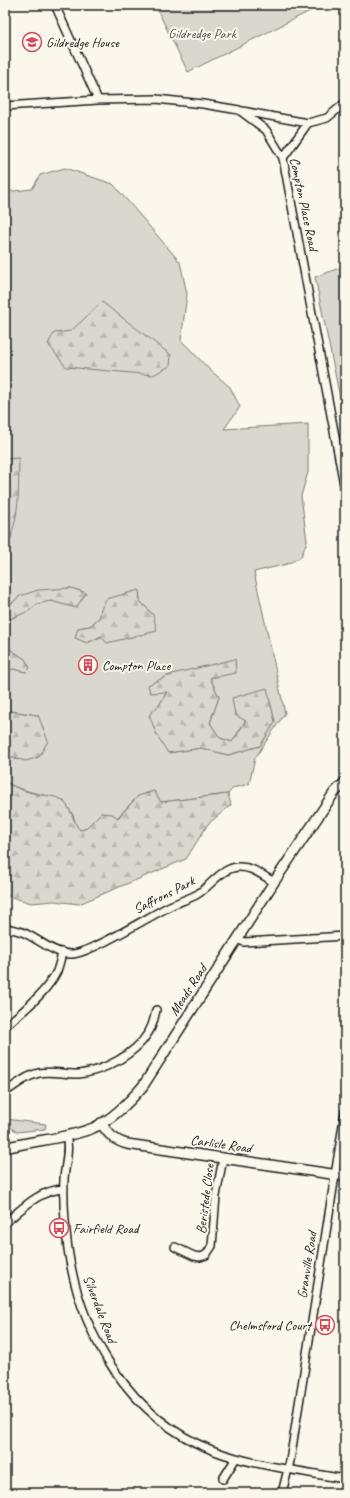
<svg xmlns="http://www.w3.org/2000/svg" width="350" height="1498" font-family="Caveat,sans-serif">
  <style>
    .green { fill: #dad7ce; stroke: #7b7a75; fill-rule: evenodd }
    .forest { fill: url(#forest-firs); stroke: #7b7a75 }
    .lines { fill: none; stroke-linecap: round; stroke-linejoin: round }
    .minor-casing { stroke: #1c1c1c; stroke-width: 10 }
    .tertiary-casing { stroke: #1c1c1c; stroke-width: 12 }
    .minor { stroke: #fbf7ec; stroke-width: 7 }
    .tertiary { stroke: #fbf7ec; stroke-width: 9 }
    .labels { text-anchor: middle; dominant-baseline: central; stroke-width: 4; stroke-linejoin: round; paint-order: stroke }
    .park-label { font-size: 14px; fill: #555451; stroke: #fbf7ec }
    .poi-label { font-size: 14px; fill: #1c1c1c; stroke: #fbf7ec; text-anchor: start }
    .street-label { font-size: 14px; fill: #1c1c1c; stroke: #fbf7ec }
  </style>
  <defs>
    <pattern id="forest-firs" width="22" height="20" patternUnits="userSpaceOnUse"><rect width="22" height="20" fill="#dad7ce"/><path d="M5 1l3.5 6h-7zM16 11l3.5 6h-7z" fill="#bab8b0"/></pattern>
  </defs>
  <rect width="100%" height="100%" fill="#fbf7ec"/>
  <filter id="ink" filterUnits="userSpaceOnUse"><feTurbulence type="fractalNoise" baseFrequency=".025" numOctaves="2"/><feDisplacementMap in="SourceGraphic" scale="8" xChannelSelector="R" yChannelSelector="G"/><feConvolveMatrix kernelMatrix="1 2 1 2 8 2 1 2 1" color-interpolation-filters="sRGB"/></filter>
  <g filter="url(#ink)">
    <path class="green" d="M155 5H322L188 72Z
      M65 168 113 184 180 262 187 294 181 340 211 371 230 387 240 407 224 429 308 424V472L301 496 307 541 301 557 287 564 254 572 285 713 255 758 249 784 233 788 228 794 161 802 154 791 138 796 117 818 101 813 85 829 80 830 77 828 73 815 63 800C43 794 23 792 5 782L7 756 18 760 32 714 10 711 5 714V671L13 669 26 672 25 659 5 646V617L10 619C22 614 38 601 51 601 58 602 68 606 76 607L86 593 71 588 20 596 5 609V547L12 536 5 467V192L32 189 40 175ZM139 590 140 601 153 615 87 643 78 628 90 626 100 617 101 609ZM235 659 210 678 219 697 210 723 220 738 232 742 266 688 275 722 260 746 228 755 201 748 168 753 160 704 167 691Z
      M345 266V422L315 277Z
      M5 1119 46 1124 45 1129 17 1132 5 1123Z"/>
    <path class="forest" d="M102 302 171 355 170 366 153 375 66 367 48 344 54 333 71 331Z
      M19 458C18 487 21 521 5 547V459Z
      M71 588 86 593 76 608 51 601 37 604 29 611 10 619 5 617V609L20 596 38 590Z
      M139 590 140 601 153 615 157 631 107 643 101 636 87 643 75 638 78 628 90 626 100 617 101 609 106 599Z
      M5 646 25 659 30 668 26 672 14 669 5 671Z
      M235 659 236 673 210 678 219 697 210 723 220 738 232 742 246 721 235 715 232 698 267 688 275 722 260 746 228 755 201 748 168 753 157 735 149 715 160 704 167 692 150 693 148 685 172 674Z
      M9 711 38 715 48 741 39 757 26 761 7 756 5 770V714Z
      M5 782C14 787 26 792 37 794 45 796 56 795 63 801 72 809 74 825 80 830L85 829 101 813 112 814 118 818 138 796 154 791 161 802 228 794 231 805 208 824 186 859 79 904 54 901 31 903 5 895Z"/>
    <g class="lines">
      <g class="minor-casing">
        <path id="minor" d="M55 5 98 100 156 99 203 104 239 110 266 130 283 158 345 490
          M5 106 98 100
          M242 111 308 123 327 118 345 103
          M283 158 308 123
          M5 929C30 927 48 955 72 954 91 953 150 916 170 906 179 902 188 899 196 895 210 887 221 868 238 867 252 866 263 876 274 882
          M238 939 244 942 345 936
          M5 1026C23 1012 47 992 57 971 59 965 61 958 62 952
          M5 1092C17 1085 25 1076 39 1073 52 1070 66 1075 79 1074 103 1071 135 1055 148 1033 153 1026 154 1019 156 1010
          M66 1135C70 1150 65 1164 64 1179 63 1203 65 1226 68 1249 80 1334 130 1418 212 1450 253 1466 302 1471 345 1479
          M5 1223C23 1208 39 1190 64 1189
          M175 1247 194 1256 200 1257 206 1255 212 1246 216 1196 223 1158
          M223 1479 236 1458
          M282 1493 290 1461 345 1112"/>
      </g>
      <g class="tertiary-casing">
        <path id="tertiary" d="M101 1123C108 1134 115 1141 127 1144L345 1176
          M5 1148C34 1140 66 1139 93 1128 113 1119 129 1102 143 1086L274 882 334 793 345 782"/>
      </g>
      <use href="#minor" class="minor"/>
      <use href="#tertiary" class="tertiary"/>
    </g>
  </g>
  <defs>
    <g id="school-ring" transform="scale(1)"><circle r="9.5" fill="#fbf7ec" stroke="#d1495b" stroke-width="1.5"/><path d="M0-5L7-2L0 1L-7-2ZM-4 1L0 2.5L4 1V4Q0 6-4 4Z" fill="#d1495b"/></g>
    <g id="building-ring" transform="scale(1)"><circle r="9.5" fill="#fbf7ec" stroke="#d1495b" stroke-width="1.5"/><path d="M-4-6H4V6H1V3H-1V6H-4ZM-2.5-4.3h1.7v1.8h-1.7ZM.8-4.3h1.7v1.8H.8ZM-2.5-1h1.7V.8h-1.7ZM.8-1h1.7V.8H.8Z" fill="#d1495b"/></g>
    <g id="bus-ring" transform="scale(1)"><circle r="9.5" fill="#fbf7ec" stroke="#d1495b" stroke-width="1.5"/><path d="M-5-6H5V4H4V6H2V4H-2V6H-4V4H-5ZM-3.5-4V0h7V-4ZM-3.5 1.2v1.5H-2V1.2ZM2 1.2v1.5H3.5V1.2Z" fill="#d1495b"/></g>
  </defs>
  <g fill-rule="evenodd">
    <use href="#school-ring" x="32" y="42"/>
    <use href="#building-ring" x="88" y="665"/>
    <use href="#bus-ring" x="59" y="1228"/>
    <use href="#bus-ring" x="325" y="1325"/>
  </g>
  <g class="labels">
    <g class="park-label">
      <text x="202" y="33">Gildredge Park</text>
    </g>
    <g class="poi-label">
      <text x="46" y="42">Gildredge House</text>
      <text x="102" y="665">Compton Place</text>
      <text x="73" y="1228">Fairfield Road</text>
      <text x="311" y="1325" text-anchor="end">Chelmsford Court</text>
    </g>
    <g class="street-label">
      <text transform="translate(304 204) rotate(78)">Compton Place Road</text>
      <text transform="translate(164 895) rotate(-27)">Saffrons Park</text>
      <text transform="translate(188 990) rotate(-57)">Meads Road</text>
      <text transform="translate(221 1144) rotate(8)">Carlisle Road</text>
      <text transform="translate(205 1199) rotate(-83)">Beristede Close</text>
      <text transform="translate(307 1265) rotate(-81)">Granville Road</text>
      <text transform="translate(100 1309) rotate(69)">Silverdale Road</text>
    </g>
  </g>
  <rect width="350" height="1498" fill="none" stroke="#fbf7ec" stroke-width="20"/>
  <rect x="10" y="10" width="330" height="1478" fill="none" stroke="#1c1c1c" stroke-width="1.5" filter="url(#ink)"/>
</svg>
